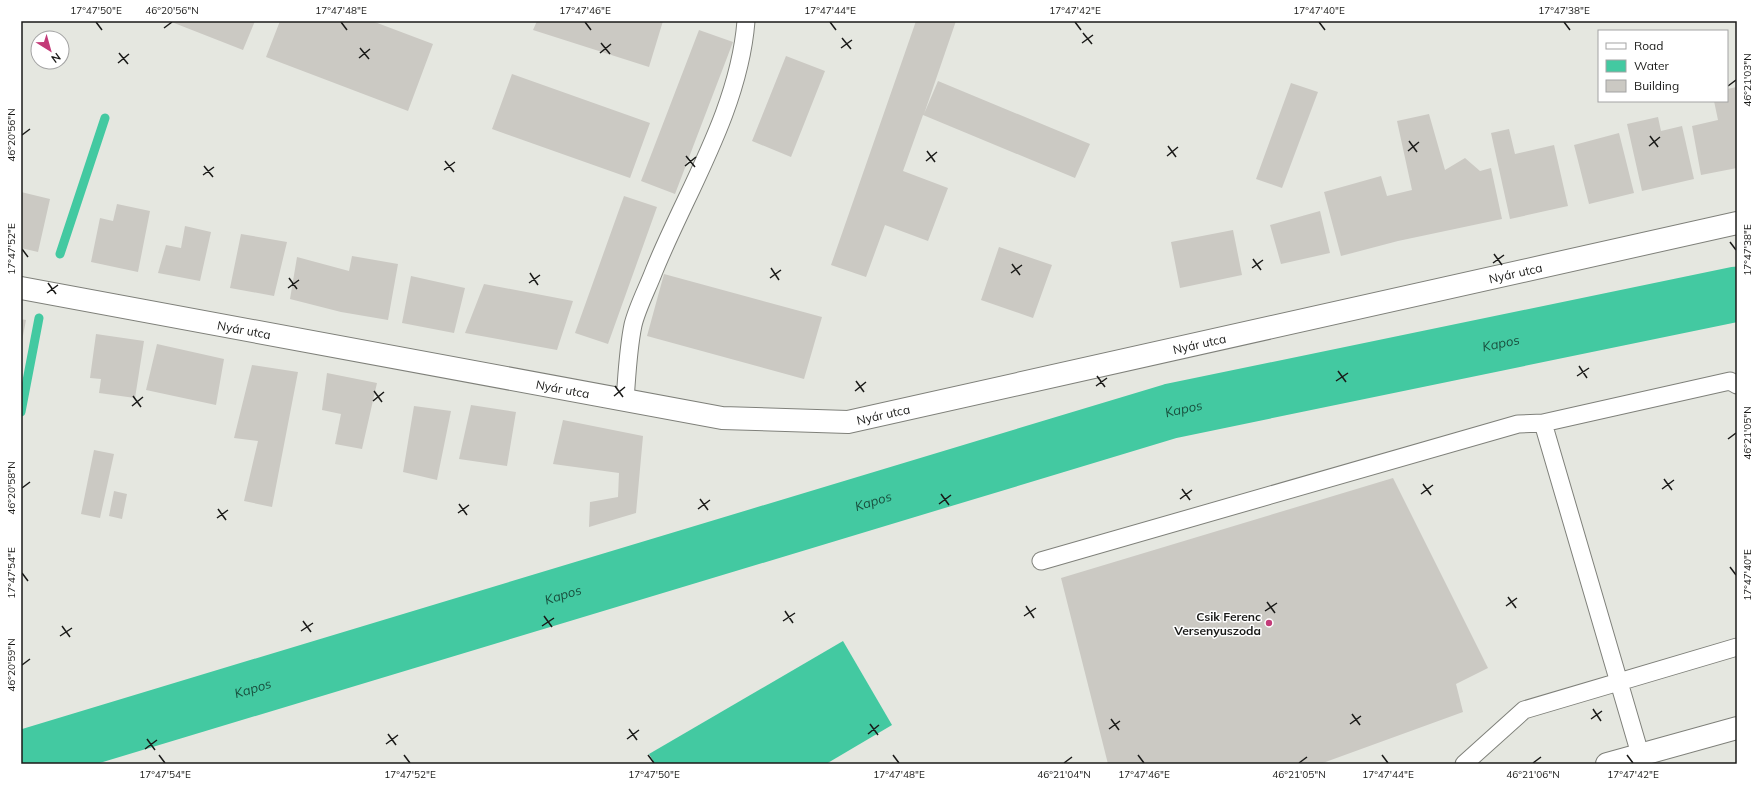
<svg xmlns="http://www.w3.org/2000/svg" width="1758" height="785" font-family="Mulish,sans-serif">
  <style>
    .water { fill: #43c9a1 }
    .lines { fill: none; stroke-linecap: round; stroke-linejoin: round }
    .stream { stroke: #43c9a1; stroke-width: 9 }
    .river { stroke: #43c9a1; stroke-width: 55 }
    .building { fill: #cbc9c3 }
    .lane-casing { stroke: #7f807a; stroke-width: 19 }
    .street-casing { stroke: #7f807a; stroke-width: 24 }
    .lane { stroke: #fff; stroke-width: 17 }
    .street { stroke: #fff; stroke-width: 22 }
    .ticks { fill: none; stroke: #1a1a18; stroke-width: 1.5 }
    .poi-dot { fill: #c33b78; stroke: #fff; stroke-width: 1.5 }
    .labels { text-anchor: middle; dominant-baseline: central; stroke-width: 3; stroke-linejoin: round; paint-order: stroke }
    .street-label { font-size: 12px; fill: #1a1a18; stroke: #fff }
    .poi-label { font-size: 12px; font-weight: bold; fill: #1a1a18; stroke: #fff; text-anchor: end }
    .water-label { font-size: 13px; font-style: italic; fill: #194f3e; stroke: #fff }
    .neatline { fill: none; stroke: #1a1a18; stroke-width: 1.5 }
    .ticks-label { font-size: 10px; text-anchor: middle; fill: #1a1a18 }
  </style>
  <rect width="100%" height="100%" fill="#e5e7e0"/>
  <path class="water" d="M843 641 892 725 826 764H655L649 754Z"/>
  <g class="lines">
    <path class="stream" d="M60 254 105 118
      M21 412 39 318"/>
    <path class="river" id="s1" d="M21 758 1171 411 1737 294"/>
  </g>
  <path class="building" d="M169 21H255L243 50Z
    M280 21H372L433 44 408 111 266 57Z
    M537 21H663L649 67 533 30Z
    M916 21H956L924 114 938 81 1090 144 1075 178 923 115 903 171 948 188 928 241 885 225 866 277 831 265Z
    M699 30 733 42 675 194 641 181Z
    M786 56 825 71 791 157 752 141Z
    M512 74 650 123 630 178 492 129Z
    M1291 83 1318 92 1282 188 1256 179Z
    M1737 87V168L1701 175 1692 126 1718 120 1714 101H1727V89Z
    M1429 114 1445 170 1465 158 1480 171 1491 168 1502 219 1398 241 1341 256 1324 192 1381 176 1387 196 1412 190 1397 121Z
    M1658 117 1661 131 1682 126 1694 179 1642 191 1627 124Z
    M1509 129 1515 154 1554 145 1568 206 1510 219 1491 133Z
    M1619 133 1634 193 1589 204 1574 145Z
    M21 192 50 199 38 252 21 248Z
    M624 196 657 207 608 344 575 333Z
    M117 204 150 211 138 272 91 262 100 218 113 221Z
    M1320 211 1330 253 1281 264 1270 225Z
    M185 226 211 232 200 281 158 273 166 245 181 248Z
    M1233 230 1242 275 1180 288 1171 242Z
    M241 234 287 242 274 296 230 288Z
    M999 247 1052 265 1033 318 981 300Z
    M352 256 398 264 388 320 341 312 290 299 297 257 349 271Z
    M664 274 822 317 804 379 647 336Z
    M411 276 465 288 454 333 402 323Z
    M484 284 573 301 557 350 465 333Z
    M21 319 26 320 22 341H21Z
    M96 334 144 341 135 398 99 393 101 379 90 378Z
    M157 344 224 359 216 405 146 390Z
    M252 365 298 372 272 507 244 501 258 441 234 438Z
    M327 373 377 383 362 449 335 444 341 414 322 410Z
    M471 405 516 412 507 466 459 459Z
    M414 406 451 411 437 480 403 472Z
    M563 420 643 436 636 513 589 527 590 502 618 497 619 473 553 464Z
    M94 450 114 454 100 518 81 514Z
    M1393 478 1488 668 1456 684 1463 712 1320 764H1108L1061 578Z
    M114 491 127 494 122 519 109 516Z"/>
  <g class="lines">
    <g class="lane-casing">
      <path id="lane" d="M625 400C627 375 628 349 633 325 637 308 648 287 654 271 687 190 739 110 746 21
        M1543 423 1640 754
        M1041 561 1518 424 1543 423 1730 381 1737 385
        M1464 764 1524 710 1737 647"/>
    </g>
    <g class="street-casing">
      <g id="street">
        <path id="s2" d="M21 288 722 418 848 422 1737 223"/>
        <path d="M1607 764 1737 728"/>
      </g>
    </g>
    <use href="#lane" class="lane"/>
    <use href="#street" class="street"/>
  </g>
  <path class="ticks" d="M96 22 102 30M341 22 347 30M585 22 591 30M830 22 836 30M1075 22 1081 30M1319 22 1325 30M1564 22 1570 30M164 28 172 22M1083 33 1092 44M842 38 851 49M601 43 610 54M1082 43 1093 35M360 48 369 59M841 48 852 40M119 53 128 64M600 53 611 44M359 58 370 49M118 63 129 54M1728 86 1736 80M22 135 30 129M1650 136 1658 147M1409 141 1417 152M1168 146 1176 157M1649 146 1660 137M927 151 935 162M1408 151 1419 142M686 156 695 167M1167 156 1178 147M445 161 454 172M926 161 937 152M204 166 213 177M685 166 696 157M444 170 455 162M203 175 214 167M1730 242 1736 250M22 249 28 257M1494 254 1502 265M1253 259 1261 270M1493 263 1504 255M1012 264 1020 275M771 268 779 280M1252 268 1263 260M530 273 538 285M1011 273 1022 265M289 278 297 289M770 278 781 270M48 283 56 294M529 283 540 275M288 288 299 280M47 293 58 285M1579 366 1587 378M1338 371 1346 382M1097 376 1105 387M1577 376 1589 368M856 381 864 392M1336 381 1348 373M615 386 623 397M1096 386 1107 378M374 391 382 402M855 391 866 382M133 396 141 407M614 396 625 387M373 401 384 392M132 406 143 397M1728 439 1736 433M1664 479 1672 490M1423 484 1431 495M22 488 30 482M1182 489 1190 500M1662 489 1674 480M941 494 949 505M1421 494 1433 485M700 499 708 510M1180 499 1192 490M459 504 467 515M939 504 951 495M218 509 226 520M698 509 710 500M458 513 469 505M217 518 228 510M1730 567 1736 575M22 573 28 581M1508 597 1516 608M1267 602 1275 613M1026 606 1034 618M1506 606 1517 598M785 611 793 623M1265 611 1277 603M544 616 552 627M1024 616 1036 608M303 621 311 632M783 621 795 613M62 626 70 637M542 626 554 618M301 631 313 623M60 636 72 628M22 665 30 659M1593 709 1601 721M1352 714 1360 725M1111 719 1119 730M1591 719 1602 711M870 724 878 735M1350 724 1361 716M629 729 637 740M1109 729 1120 721M388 734 396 745M868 734 879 725M147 739 155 750M627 739 639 730M386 744 398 735M145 749 157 740M159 755 165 763M404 755 410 763M648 755 654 763M893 755 899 763M1138 755 1144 763M1382 755 1388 763M1627 755 1633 763M1064 763 1072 757M1299 763 1307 757M1533 763 1541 757"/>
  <circle class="poi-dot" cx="1269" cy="623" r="4"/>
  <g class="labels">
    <g class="street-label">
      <text stroke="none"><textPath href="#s2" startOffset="1523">Nyár utca</textPath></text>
      <text stroke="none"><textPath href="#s2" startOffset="227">Nyár utca</textPath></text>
      <text stroke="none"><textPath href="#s2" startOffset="1199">Nyár utca</textPath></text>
      <text stroke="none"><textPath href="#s2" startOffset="551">Nyár utca</textPath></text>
      <text stroke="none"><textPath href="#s2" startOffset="875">Nyár utca</textPath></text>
    </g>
    <g class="poi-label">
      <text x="1261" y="616">Csik Ferenc<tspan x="1261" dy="14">Versenyuszoda</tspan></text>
    </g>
    <g class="water-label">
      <text stroke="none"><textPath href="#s1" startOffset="1538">Kapos</textPath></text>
      <text stroke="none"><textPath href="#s1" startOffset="1214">Kapos</textPath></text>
      <text stroke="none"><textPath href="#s1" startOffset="890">Kapos</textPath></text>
      <text stroke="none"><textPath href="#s1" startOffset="566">Kapos</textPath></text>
      <text stroke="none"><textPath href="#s1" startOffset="242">Kapos</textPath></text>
    </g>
  </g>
  <rect width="1758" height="785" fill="none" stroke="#ffffff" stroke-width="44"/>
  <rect x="1598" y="30" width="130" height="72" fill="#ffffff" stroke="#a3a3a3"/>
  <rect x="1606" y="43" width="20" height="6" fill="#ffffff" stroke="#a3a3a3"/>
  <text x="1634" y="50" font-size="12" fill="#1a1a18">Road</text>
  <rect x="1606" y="60" width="20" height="12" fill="#43c9a1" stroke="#a3a3a3"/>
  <text x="1634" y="70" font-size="12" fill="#1a1a18">Water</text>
  <rect x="1606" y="80" width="20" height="12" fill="#cbc9c3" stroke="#a3a3a3"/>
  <text x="1634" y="90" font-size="12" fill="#1a1a18">Building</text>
  <g transform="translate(50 50) rotate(143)"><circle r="19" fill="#ffffff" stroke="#a3a3a3"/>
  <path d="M0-3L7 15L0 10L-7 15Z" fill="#c33b78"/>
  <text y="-6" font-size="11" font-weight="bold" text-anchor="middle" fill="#1a1a18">N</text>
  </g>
  <rect x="22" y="22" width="1714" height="741" class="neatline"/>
  <g class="ticks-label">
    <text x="96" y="14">17°47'50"E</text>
    <text x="172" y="14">46°20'56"N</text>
    <text x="341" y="14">17°47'48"E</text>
    <text x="585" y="14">17°47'46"E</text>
    <text x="830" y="14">17°47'44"E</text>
    <text x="1075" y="14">17°47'42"E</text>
    <text x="1319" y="14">17°47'40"E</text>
    <text x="1564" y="14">17°47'38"E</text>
    <text transform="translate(1747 80) rotate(-90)" y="4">46°21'03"N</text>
    <text transform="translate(11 135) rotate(-90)" y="4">46°20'56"N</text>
    <text transform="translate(11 249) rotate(-90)" y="4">17°47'52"E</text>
    <text transform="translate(1747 250) rotate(-90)" y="4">17°47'38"E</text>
    <text transform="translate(1747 433) rotate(-90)" y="4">46°21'05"N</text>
    <text transform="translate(11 488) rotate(-90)" y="4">46°20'58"N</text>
    <text transform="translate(11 573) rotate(-90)" y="4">17°47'54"E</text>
    <text transform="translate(1747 575) rotate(-90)" y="4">17°47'40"E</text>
    <text transform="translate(11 665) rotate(-90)" y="4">46°20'59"N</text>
    <text x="165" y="778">17°47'54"E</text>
    <text x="410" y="778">17°47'52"E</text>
    <text x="654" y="778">17°47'50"E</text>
    <text x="899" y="778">17°47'48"E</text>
    <text x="1064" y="778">46°21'04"N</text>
    <text x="1144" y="778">17°47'46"E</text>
    <text x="1299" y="778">46°21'05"N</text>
    <text x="1388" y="778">17°47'44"E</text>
    <text x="1533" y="778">46°21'06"N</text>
    <text x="1633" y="778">17°47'42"E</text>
  </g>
</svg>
